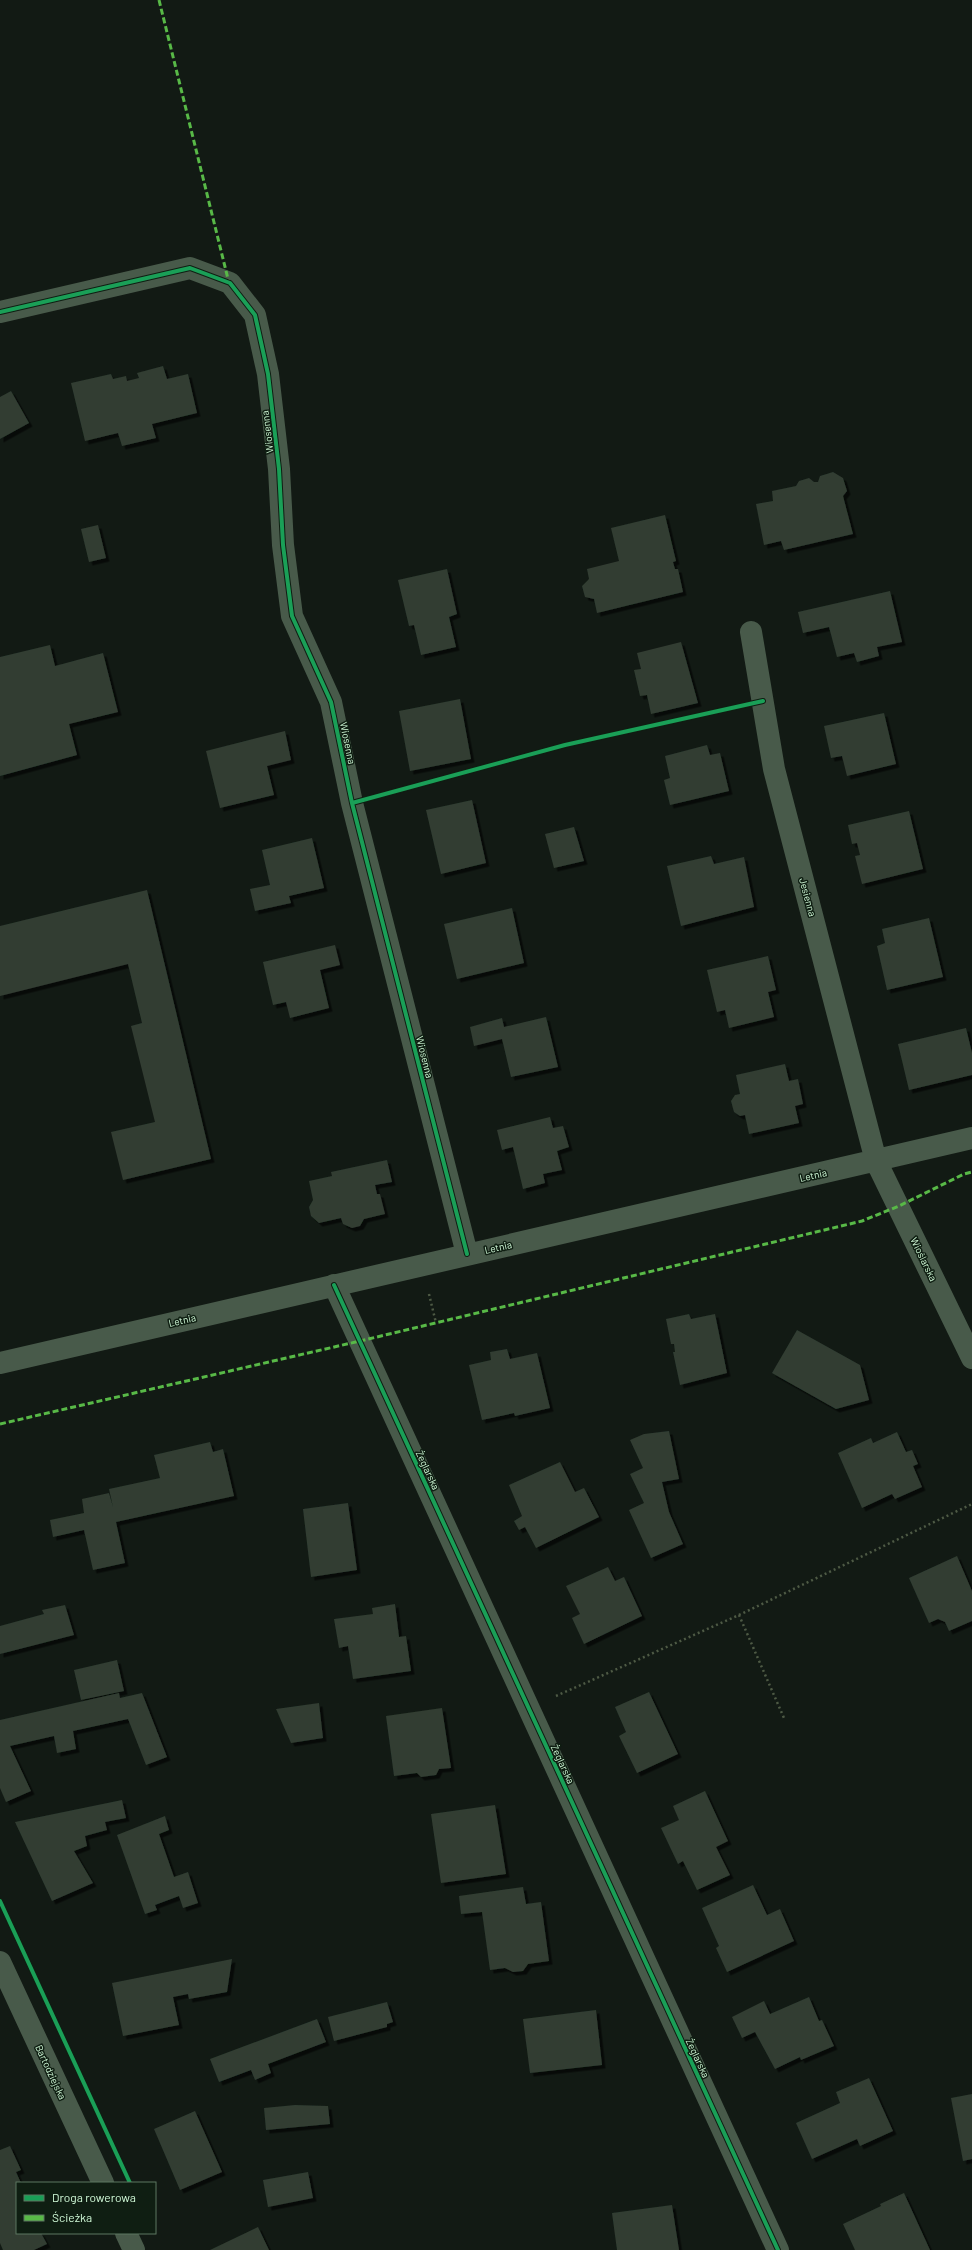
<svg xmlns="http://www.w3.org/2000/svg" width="972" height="2250" font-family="Barlow,sans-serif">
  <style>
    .building { fill: #303d32; filter: url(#shadow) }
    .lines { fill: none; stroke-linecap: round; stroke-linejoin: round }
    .path { stroke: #4e5a45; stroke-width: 2.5; stroke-dasharray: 2 3; stroke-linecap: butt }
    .minor { stroke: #485a4a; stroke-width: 22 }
    .tertiary { stroke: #485a4a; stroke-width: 22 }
    .quiet { stroke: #58b947; stroke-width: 3; stroke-dasharray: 6 3; stroke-linecap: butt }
    .cycleway-casing { stroke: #0f1e12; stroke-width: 6 }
    .cycleway { stroke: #1a9f57; stroke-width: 4 }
    .labels { text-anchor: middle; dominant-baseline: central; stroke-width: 3; stroke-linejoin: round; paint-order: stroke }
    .street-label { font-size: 10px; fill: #d1fad8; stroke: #0f1e12 }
  </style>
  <defs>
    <filter id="shadow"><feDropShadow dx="3.5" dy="3.5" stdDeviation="0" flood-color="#0009"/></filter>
  </defs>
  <rect width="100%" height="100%" fill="#121a14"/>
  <path class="building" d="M163 366 167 379 188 374 197 413 152 424 156 438 122 446 118 433 85 441 71 383 111 374 113 379 126 376 127 381 139 378 137 373Z
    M11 391 29 423 0 439V397Z
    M833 472 843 478 847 491 843 496 853 534 784 550 781 541 764 545 756 504 773 501 772 491 796 486 799 481 809 478 814 482H818L820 476Z
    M665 515 676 561 673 562 675 569H678L683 592 597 613 594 599 585 597 582 586 589 579 587 569 619 561 611 528Z
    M98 525 106 558 89 562 81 529Z
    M447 569 457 614 449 617 456 647 421 655 414 625 409 626 398 580Z
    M890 591 902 642 877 647 879 656 857 662 854 653 837 657 829 627 803 633 798 612Z
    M681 642 698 703 651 714 647 695 640 696 634 670 641 669 637 653Z
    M50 645 55 666 103 653 118 712 69 724 77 755 0 776V657Z
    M460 699 471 759 410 771 399 711Z
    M884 713 896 764 847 776 842 756 831 758 824 726Z
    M285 731 291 760 267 766 274 795 220 808 206 751Z
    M707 745 710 755 720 753 729 791 670 805 664 780 670 778 665 756Z
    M472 800 486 863 441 874 426 810Z
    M909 811 923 869 862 884 855 856 860 855 857 843 852 844 848 825Z
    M574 827 584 861 554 868 545 834Z
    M312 838 324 888 289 896 291 903 255 911 250 889 270 885 262 850Z
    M711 856 714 864 744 857 754 907 681 926 667 866Z
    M147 890 211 1159 123 1180 111 1132 155 1122 131 1026 142 1023 128 964 0 996V926Z
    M512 908 524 963 457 979 444 924Z
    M929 918 943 977 887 990 877 946 885 943 882 929Z
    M335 945 340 965 320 970 329 1008 290 1018 286 1002 273 1005 263 962Z
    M768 956 776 990 768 992 774 1017 729 1028 725 1010 717 1012 707 970Z
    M546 1017 558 1067 511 1077 502 1039 474 1046 470 1027 502 1018 504 1027Z
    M966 1028 972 1053V1075L909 1090 898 1044Z
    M785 1064 789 1081 798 1079 803 1104 795 1106 799 1123 749 1134 745 1115 740 1116 734 1112 731 1101 735 1095 740 1094 736 1075Z
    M550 1117 553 1128 563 1126 569 1147 557 1151 562 1170 543 1174 545 1183 523 1189 513 1147 502 1150 497 1130Z
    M387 1160 392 1182 375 1185 377 1194H380L385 1214 364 1219 360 1226 352 1228 343 1224 341 1218 319 1223 311 1216 309 1207 313 1200 309 1181 332 1176 331 1172Z
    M689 1314 691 1319 715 1314 727 1373 680 1385 673 1352H675L674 1344H671L666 1319Z
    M797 1330 860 1365 869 1400 836 1409 772 1373Z
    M507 1349 510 1359 537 1353 550 1408 515 1416 514 1413 482 1420 469 1365 491 1360 490 1352Z
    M669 1431 679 1479 662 1482 669 1512 683 1544 651 1558 629 1510 644 1503 630 1474 643 1468 630 1440 644 1434Z
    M897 1432 906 1452 912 1450 918 1464 913 1466 922 1487 895 1499 892 1494 862 1508 838 1453 871 1438 873 1443Z
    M210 1442 213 1452 223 1449 234 1496 116 1522 125 1563 93 1570 84 1530 53 1537 50 1520 84 1513 82 1499 109 1493 113 1507 109 1489 160 1478 154 1455Z
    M560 1462 575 1492 584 1488 599 1517 536 1548 525 1527 519 1530 514 1521 522 1516 509 1485Z
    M348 1503 357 1570 311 1577 303 1509Z
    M957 1556 972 1591V1621L949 1631 945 1622 938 1619 929 1623 909 1578Z
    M608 1567 615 1581 624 1577 642 1616 584 1644 572 1618 580 1614 566 1586Z
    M395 1604 399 1637 406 1636 411 1671 353 1679 348 1646 339 1648 334 1619 373 1614 372 1608Z
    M65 1605 74 1635 0 1654V1626L44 1614 42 1610Z
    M117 1660 124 1691 81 1700 74 1670Z
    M649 1692 678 1754 637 1773 619 1736 626 1732 615 1707Z
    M119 1693 120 1698 142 1693 167 1757 146 1765 128 1719 73 1731 76 1749 57 1753 54 1736 10 1746 31 1791 6 1802 0 1788V1720Z
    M319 1703 323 1738 291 1743 276 1709Z
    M442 1708 451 1768 439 1769 436 1775 421 1777 417 1773 394 1776 386 1716Z
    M705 1791 728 1841 716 1847 730 1875 697 1890 683 1861 678 1864 661 1828 679 1820 673 1806Z
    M122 1800 126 1818 105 1822 107 1830 85 1836 87 1846 74 1851 93 1883 52 1901 15 1822Z
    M495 1805 506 1874 441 1883 431 1814Z
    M165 1816 169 1830 159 1834 174 1877 188 1872 198 1903 183 1908 179 1896 155 1905 157 1910 145 1914 117 1835Z
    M753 1885 767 1915 780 1909 794 1941 727 1972 716 1948 719 1946 702 1908Z
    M523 1887 526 1904 541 1902 549 1961 528 1964 523 1971 513 1972 505 1968 490 1970 482 1912 461 1914 459 1896Z
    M232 1959 227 1992 189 1999 188 1994 173 1997 179 2025 123 2036 112 1983Z
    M809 1997 819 2021 822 2020 834 2046 801 2060 800 2057 775 2069 755 2032 742 2038 732 2017 764 2001 770 2014Z
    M387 2002 393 2022 387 2024V2027L334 2041 328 2017Z
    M596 2010 602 2065 530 2073 523 2019Z
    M317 2019 326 2042 268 2064 271 2073 255 2080 251 2070 219 2082 210 2059Z
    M869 2078 893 2131 860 2146 857 2139 812 2159 796 2123 840 2103 836 2092Z
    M972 2094V2159L963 2161 951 2098Z
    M295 2105 328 2106 330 2124 266 2130 264 2108Z
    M195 2111 222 2172 180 2190 154 2129Z
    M10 2146 21 2170 16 2172 21 2183H17V2233H41L47 2244 34 2250H3L0 2243V2150Z
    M308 2172 313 2198 268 2207 263 2180Z
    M904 2193 930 2250H855L843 2224 881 2206 880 2204Z
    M672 2205 679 2250H617L612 2213Z
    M258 2227 269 2250H210Z"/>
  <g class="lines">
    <path class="path" d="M429 1294 436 1323
      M739 1615 784 1718
      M556 1696 739 1615 972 1504"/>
    <path class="minor" d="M0 312 190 268 230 283 255 315 268 374 279 469 283 545 292 616 331 702 352 803 467 1254
      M751 632 774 769 876 1161 972 1358
      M334 1285 778 2250
      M0 1363 972 1138"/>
    <path class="tertiary" d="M0 1962 103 2183
      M126 2233 134 2250"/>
    <path class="quiet" d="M159 0 229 283
      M0 1424 360 1341 862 1221 899 1206 964 1174 972 1172"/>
    <g class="cycleway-casing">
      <path id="cycleway" d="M0 312 190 268 230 283 255 315 268 374 279 469 283 545 292 616 331 702 352 803 467 1254
        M352 803 565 745 763 701
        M334 1285 778 2250
        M0 1901 130 2183"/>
    </g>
    <use href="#cycleway" class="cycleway"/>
  </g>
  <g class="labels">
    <g class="street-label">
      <text transform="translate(267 432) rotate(-97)">Wiosenna</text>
      <text transform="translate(348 743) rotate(78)">Wiosenna</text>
      <text transform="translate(808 897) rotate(75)">Jesienna</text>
      <text transform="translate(425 1057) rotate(76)">Wiosenna</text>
      <text transform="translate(813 1175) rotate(-13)">Letnia</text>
      <text transform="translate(498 1247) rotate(-13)">Letnia</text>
      <text transform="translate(924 1259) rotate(64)">Wioślarska</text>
      <text transform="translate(182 1320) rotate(-13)">Letnia</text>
      <text transform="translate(428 1470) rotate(65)">Żeglarska</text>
      <text transform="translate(563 1764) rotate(65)">Żeglarska</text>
      <text transform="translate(698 2058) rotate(65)">Żeglarska</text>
      <text transform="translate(51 2072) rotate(65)">Bartodziejska</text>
    </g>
  </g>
  <rect x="16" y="2182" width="140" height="52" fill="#0f1e12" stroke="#5d7661"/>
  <rect x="24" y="2195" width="20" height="6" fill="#1a9f57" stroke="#5d7661"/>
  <text x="52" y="2202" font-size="12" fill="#d1fad8">Droga rowerowa</text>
  <rect x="24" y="2215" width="20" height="6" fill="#58b947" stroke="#5d7661"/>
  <text x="52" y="2222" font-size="12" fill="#d1fad8">Ścieżka</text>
</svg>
